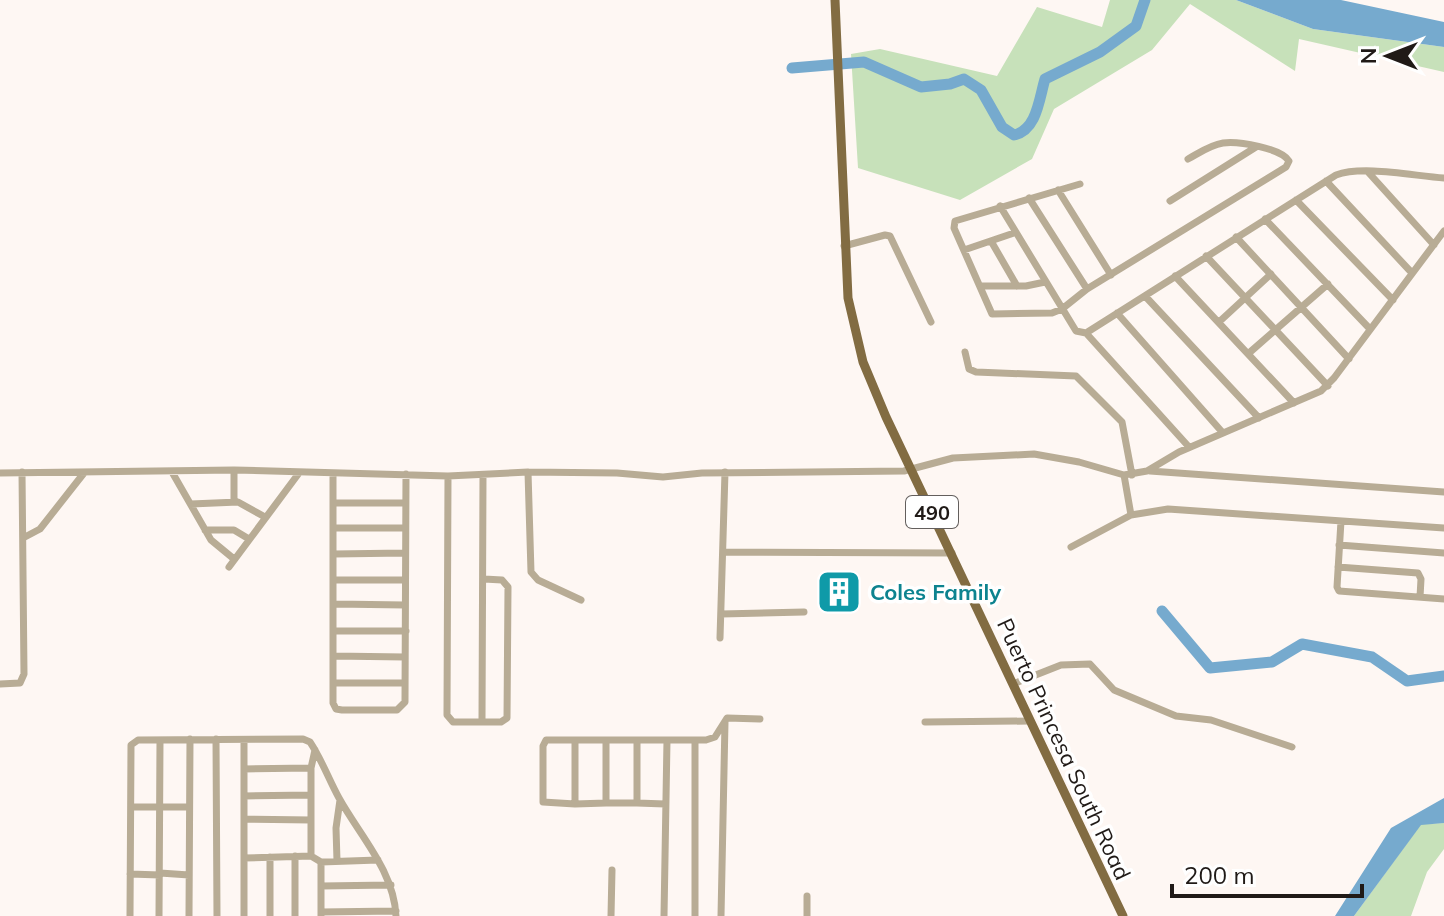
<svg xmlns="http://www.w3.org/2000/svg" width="1444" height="916" font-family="Mulish,sans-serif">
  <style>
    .green { fill: #c7e1ba }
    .water { fill: #76aace }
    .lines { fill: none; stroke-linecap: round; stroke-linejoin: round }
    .river { stroke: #76aace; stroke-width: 11 }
    .minor { stroke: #b8ac95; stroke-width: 7 }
    .major { stroke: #826c42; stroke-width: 9 }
    .labels { text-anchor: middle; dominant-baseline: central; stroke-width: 7; stroke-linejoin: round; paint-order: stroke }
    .shield { fill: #fff; stroke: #635f5d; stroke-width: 2 }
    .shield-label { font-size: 20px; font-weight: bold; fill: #201a17 }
    .culture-label { font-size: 22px; font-weight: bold; fill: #0d838f; stroke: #fff; text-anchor: start }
    .street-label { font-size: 22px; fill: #201a17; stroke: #fff }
  </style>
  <rect width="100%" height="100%" fill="#fef7f3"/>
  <path class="green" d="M1110 0H1236L1313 29 1444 47V72L1299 39 1295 71 1190 4 1152 50 1054 109 1032 159 960 200 858 168 851 54 880 49 997 76 1037 7 1102 27Z
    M1444 823V849L1427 872 1411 916H1354L1421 824Z"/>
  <path class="water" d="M1236 0H1341L1444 22V47L1313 29Z
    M1444 798V823L1421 825 1354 916H1335L1391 828Z"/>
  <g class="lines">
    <path class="river" d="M792 68 864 62 921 87 950 84 964 79 981 90 1002 127 1014 135C1037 130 1039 99 1045 79L1100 52 1136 26 1145 0
      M1162 611 1210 668 1272 662 1302 644 1372 657 1407 681 1444 676"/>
    <path class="minor" d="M1368 172 1434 245
      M1326 181 1412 273
      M1080 184 955 221 954 228 992 314 1052 313 1062 309 1087 289 1286 167 1289 161C1281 148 1238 141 1223 143 1210 145 1199 153 1188 159
      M1058 190 1111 275
      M1029 198 1087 289
      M1296 200 1393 300
      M1170 201 1256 147
      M1000 206 1076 331 1086 333 1189 447
      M1265 219 1370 329
      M1236 237 1349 359
      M991 241 1017 286
      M844 246 885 235 890 236 931 322
      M964 250 1014 233
      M1206 256 1328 386
      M1175 276 1294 403
      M981 286H1026L1045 282
      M1145 296 1259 418
      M1117 313 1223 433
      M1219 322 1271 274
      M1086 333 1336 175C1363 165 1414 176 1444 178
      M965 352 969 369 976 372 1076 376 1122 422 1132 475
      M1249 353 1328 284
      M1150 471 1444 492
      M172 472 211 540 234 559
      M528 472 531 572 538 580 581 600
      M0 473 234 470 448 476 528 472 617 473 663 477 702 473 904 471 953 458 1034 454 1079 462 1124 475 1131 515 1168 509 1444 528
      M333 473V703L336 709 342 710H397L405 702 406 474
      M1124 475 1147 471 1179 452 1321 391 1334 378 1444 231
      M448 476 447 715 453 722H501L507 718 508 587 502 580 484 579
      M234 501V470
      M333 503H405
      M191 504 238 502 265 517
      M1341 521 1337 587 1339 591 1444 599
      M333 528H405
      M205 530H234L249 539
      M23 538 40 529 84 473
      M1339 545 1444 553
      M1071 547 1131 515
      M723 552 952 553
      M334 554 405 553
      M229 567 299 473
      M1338 567 1418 573 1421 579 1420 597
      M334 580H405
      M335 604 405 605
      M721 614 804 612
      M334 631H406
      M720 638 725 472
      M333 656 405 657
      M333 683H405
      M0 684 20 683 24 674 22 472
      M1013 684 1061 665 1090 664 1114 690 1176 716 1211 720 1292 747
      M482 722 483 475
      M925 722 1030 721
      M216 739 217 916
      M244 740V769L311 768
      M575 740H546L543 746V802L575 804
      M637 740H606V803H637
      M695 741V916
      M315 750 311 768V856L321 862V916
      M244 769V916
      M244 796 311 795
      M606 803 575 804V740H606
      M665 804 637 803V740H706L715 737 727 718 760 719
      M131 807H189
      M244 819 311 820
      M295 856V916
      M270 857V916
      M244 858 311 856
      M337 861 336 828 340 800
      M321 862 378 860
      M160 873 189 875
      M130 874 160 875
      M321 886 391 885
      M321 912 396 911
      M130 916 131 745 138 740 303 739 310 742C322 760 329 780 339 798 360 836 394 871 396 916
      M159 916 160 740
      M189 916 190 739
      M611 916 612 870
      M664 916 667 740
      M721 916 725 722
      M807 916V896"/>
    <path class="major" d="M835 0 848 298 863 362 886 417 1123 916"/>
  </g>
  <defs>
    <g id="building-square" transform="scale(2.3)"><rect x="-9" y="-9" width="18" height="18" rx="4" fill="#0f9aa8" stroke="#fff"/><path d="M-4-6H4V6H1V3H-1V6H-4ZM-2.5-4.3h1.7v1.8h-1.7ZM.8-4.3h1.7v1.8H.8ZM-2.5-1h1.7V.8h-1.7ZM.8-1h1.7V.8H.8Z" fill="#fff"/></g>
  </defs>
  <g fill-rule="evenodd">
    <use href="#building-square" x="839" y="592"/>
  </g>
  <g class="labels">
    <rect class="shield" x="906" y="496" width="52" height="32" rx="6"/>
    <g class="shield-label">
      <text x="932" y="512">490</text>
    </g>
    <g class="culture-label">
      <text x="870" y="592">Coles Family</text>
    </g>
    <g class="street-label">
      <text transform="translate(1064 749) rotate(65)">Puerto Princesa South Road</text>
    </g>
  </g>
  <g transform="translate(1388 56) rotate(270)" stroke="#ffffff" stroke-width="6" paint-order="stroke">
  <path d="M0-6L14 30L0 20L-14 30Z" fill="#201a17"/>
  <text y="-12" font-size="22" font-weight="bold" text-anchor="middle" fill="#201a17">N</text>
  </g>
  <path d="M1172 884v12h190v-12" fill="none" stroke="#201a17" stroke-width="4"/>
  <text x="1184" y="884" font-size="24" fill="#201a17" stroke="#ffffff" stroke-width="6" paint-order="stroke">200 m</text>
</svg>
